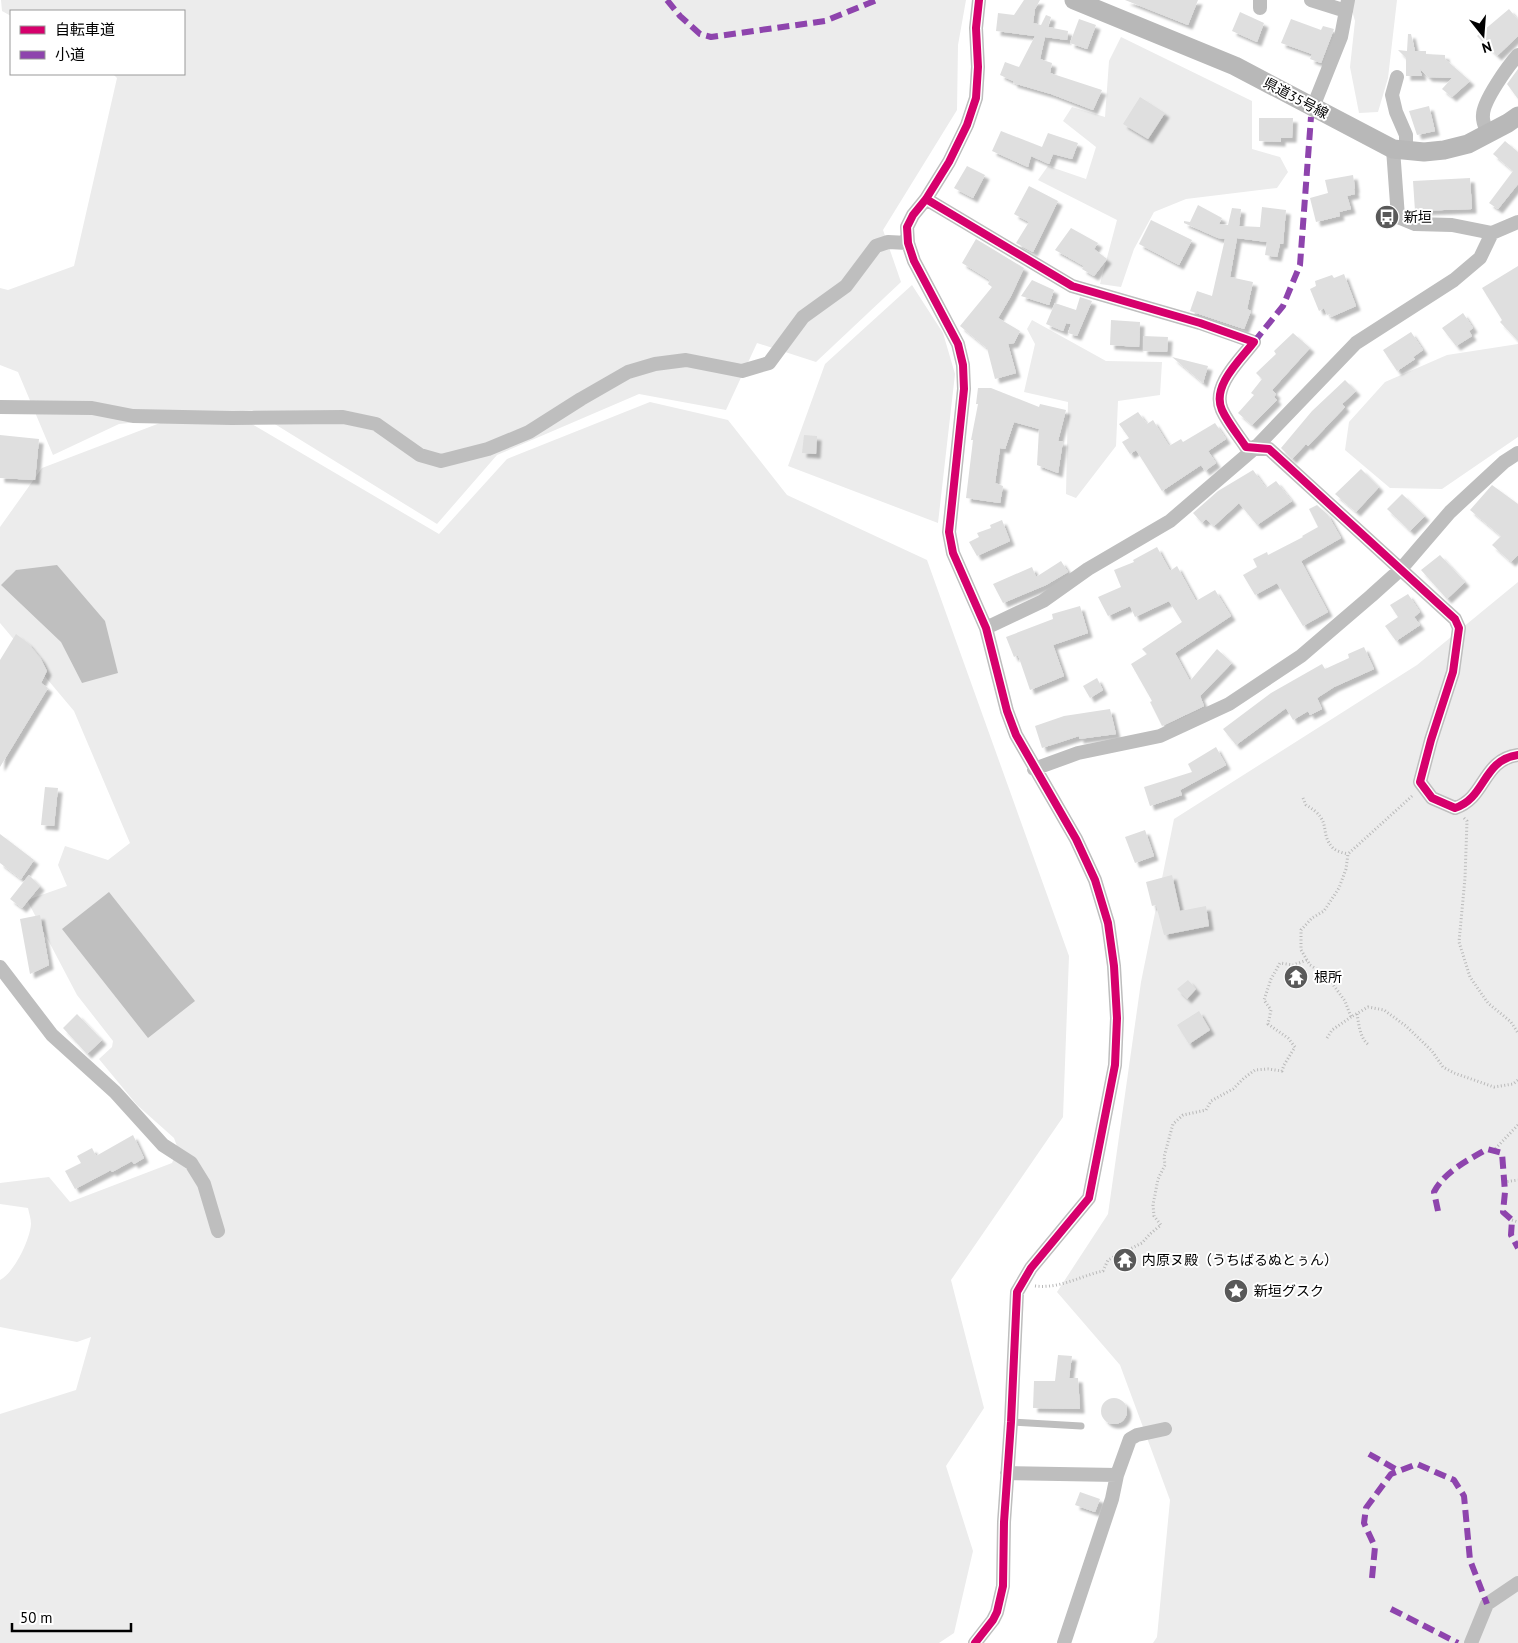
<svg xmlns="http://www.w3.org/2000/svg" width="1518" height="1643" font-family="'PT Sans','Noto Sans JP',sans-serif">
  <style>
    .green { fill: #ececec }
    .water { fill: #bfbfbf }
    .building { fill: #dfdfdf; filter: url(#shadow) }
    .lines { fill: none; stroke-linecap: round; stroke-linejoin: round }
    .path { stroke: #b9b9b9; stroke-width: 3; stroke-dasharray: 1 2.5; stroke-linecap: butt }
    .lane { stroke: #bebebe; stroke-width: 7 }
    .street { stroke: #bebebe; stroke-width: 14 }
    .secondary { stroke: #b8b8b8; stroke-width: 19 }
    .quiet { stroke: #8e44ad; stroke-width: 6; stroke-dasharray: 12 6; stroke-linecap: butt }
    .cycleway-casing { stroke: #fff; stroke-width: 11 }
    .cycleway { stroke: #d6006c; stroke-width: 8 }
    .labels { text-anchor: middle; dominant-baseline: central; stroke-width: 4; stroke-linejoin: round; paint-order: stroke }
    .street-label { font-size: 14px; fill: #000; stroke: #fff }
    .poi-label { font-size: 14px; fill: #000; stroke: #fff; text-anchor: start }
  </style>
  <defs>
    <filter id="shadow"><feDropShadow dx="4.5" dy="4.5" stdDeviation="1" flood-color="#0004"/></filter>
  </defs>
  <rect width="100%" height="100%" fill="#fff"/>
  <path class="green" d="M1 0H966L958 45 957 110 883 230 901 282 816 362 757 343 726 410 639 394 497 455 437 524 252 410 119 424 53 455 18 372 0 365V288L8 290 74 266 117 78 113 74H184V11H11V16L2 11Z
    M1349 0H1397L1388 78 1378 112 1359 113 1350 67 1355 21Z
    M1121 37 1252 101V149L1280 157 1288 172 1277 188 1186 199 1154 212 1134 249 1121 287 1100 284 1117 220 1038 180 1048 166 1086 179 1096 147 1063 121 1072 107 1105 117 1109 61Z
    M912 285 943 333 955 374 938 523 788 466 825 364Z
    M1032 320 1106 361 1162 362 1160 395 1118 401 1116 446 1076 498 1066 494 1068 402 1024 392 1035 344 1027 329Z
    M1518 344V437L1442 489 1390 488 1345 450 1349 422 1385 382 1447 355Z
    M650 402 728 420 787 495 927 560 1069 956 1063 1117 951 1280 984 1408 946 1466 973 1551 954 1633 939 1643H0V1414L76 1390 91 1337 77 1342 0 1327V1280C14 1273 30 1240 31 1224 31 1219 29 1213 28 1208L0 1204V1183L49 1177 70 1202 172 1163 178 1149 174 1138 137 1105 99 1059 112 1047 113 1041 77 995 27 900 67 886 58 865 65 846 108 860 130 843 74 711 0 623V527L42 468 160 423H250L439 534 507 459Z
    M1518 582V1643H1153L1157 1637 1170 1500 1120 1365 1057 1292 1108 1214 1141 982 1174 819 1417 665Z"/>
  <path class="water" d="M57 565 105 621 118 673 82 683 61 642 1 585 16 570Z
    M109 892 195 1001 148 1038 62 929Z"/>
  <path class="building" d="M1024 0H1040L1035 9 1033 23 1041 25 1046 15 1051 17 1048 27 1068 31 1067 40 1045 37 1040 59 1052 63 1050 73 1102 90 1093 110 1051 94 1013 83V81L1000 75 1005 62 1019 67 1035 36 996 31 998 13 1014 15Z
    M1125 0H1198L1188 25Z
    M1509 9 1518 20V36L1497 56 1477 36Z
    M1240 12 1264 23 1257 42 1232 31Z
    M1079 19 1096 25 1087 49 1070 43Z
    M1291 19 1321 30 1323 26 1334 29 1321 63 1310 59 1312 54 1281 43Z
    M1408 34H1411L1415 51H1426V54L1445 55V59L1470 81 1452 97 1442 89 1452 78 1428 77 1420 69 1422 76H1406V58L1398 50 1407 51Z
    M1518 69V99L1507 84Z
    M1140 97 1165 113 1148 139 1123 124Z
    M1429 106 1435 131 1417 135 1409 111Z
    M1259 118H1293L1292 138H1281V142L1259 141Z
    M1001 131 1042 147 1048 133 1078 143 1072 159 1053 154 1049 164 1031 156 1028 167 992 151Z
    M1505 141 1518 152V184L1498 209 1489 203 1513 171 1493 154Z
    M967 166 985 175 973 198 954 188Z
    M1353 175 1355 188 1354 189 1355 194 1347 196 1351 209 1339 212 1340 216 1316 222 1310 198 1328 193 1325 180Z
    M1470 178 1472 209 1415 211 1413 181Z
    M1029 186 1058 201 1033 252 1016 243 1029 222 1014 214Z
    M1198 205 1222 218 1219 224 1228 225 1232 208 1241 209 1239 226 1260 227 1262 207 1286 210 1283 244H1280L1277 257 1265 255 1267 242 1237 238 1230 277 1253 282 1247 309 1251 311 1244 329 1190 311 1197 291 1212 296 1225 239 1218 238 1184 223V221L1190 222Z
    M1151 220 1192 240 1179 265 1139 244Z
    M1071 228 1098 243 1094 249 1107 259 1094 276 1082 269 1084 266 1055 250Z
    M976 239 1024 268 1011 296 998 318 1020 331 1014 343 1008 344 1016 373 995 379 987 348 960 326 992 287 988 284 990 280 962 263Z
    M1518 266V341L1500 322 1502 320 1482 288Z
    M1344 274 1356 306 1331 317 1330 314 1327 315 1324 308 1319 311 1310 289 1316 286 1315 281 1332 275 1334 278Z
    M1032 280 1054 290 1049 305 1021 296Z
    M1080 297 1092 301 1077 336 1068 333 1071 324 1066 323 1063 331 1046 324 1055 303 1076 310Z
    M1463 313 1473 328 1469 331 1472 336 1456 346 1442 328Z
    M1111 320 1140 322 1139 347 1110 345Z
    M1411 332 1423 350 1413 357 1415 359 1397 371 1383 350Z
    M1293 333 1310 348 1272 390 1276 394 1274 397 1277 400 1252 425 1238 413 1254 395 1251 393 1262 379 1256 373 1276 354 1274 351Z
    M1143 336 1168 337 1167 352 1143 351Z
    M1172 357 1208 366 1203 383Z
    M1345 380 1356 391 1342 404 1345 407 1308 446 1306 444 1292 459 1281 448 1312 411Z
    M978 388H991L1039 407 1040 404 1066 410 1058 441H1063L1058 473 1037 465 1039 429 1014 422 1005 449 1000 448 995 483 1003 486 1000 503 966 498 973 440H971L978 404H976Z
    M1138 412 1147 424 1153 420 1169 446 1181 439 1183 442 1215 423 1226 439 1208 451 1216 463 1205 471 1201 465 1162 491 1136 450 1130 454 1122 442 1129 438 1119 424Z
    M0 435 39 439 35 480 0 478Z
    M804 435 817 436 816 454 802 453Z
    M1361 469 1379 487 1356 512 1335 494Z
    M1253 470 1266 488 1276 481 1292 501 1257 525 1239 503 1214 526 1206 519 1202 523 1193 513 1218 491Z
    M1492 485 1518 504V555L1511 562 1492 545 1501 536 1470 510Z
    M1402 494 1425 516 1410 531 1387 509Z
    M1317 505 1328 515 1341 538 1301 561 1328 612 1303 626 1277 583 1255 595 1243 575 1257 567 1253 559 1267 552 1268 555 1303 537 1302 536 1318 527 1309 509Z
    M1002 520 1010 541 977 556 969 542 979 537 977 533 991 528 990 525Z
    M1157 547 1170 571 1177 566 1196 601 1215 590 1231 616 1175 653 1190 681 1217 649 1232 663 1200 696 1204 706 1162 726 1150 702 1152 701 1131 664 1147 654 1142 649 1182 622 1169 601 1135 617 1130 606 1108 616 1098 597 1121 587 1114 570 1134 562 1133 560Z
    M1440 555 1465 582 1447 599 1421 570Z
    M1061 561 1068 572 1046 585 1003 603 993 584 1032 567 1036 577Z
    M1408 594 1420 612 1414 617 1420 625 1396 641 1385 626 1398 617 1390 605Z
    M1080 606 1088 633 1053 645 1064 676 1030 690 1018 655 1014 657 1006 637 1053 619 1052 614Z
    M16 634 28 643 41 659 47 671 41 683 48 688 0 767V660Z
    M1364 647 1374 669 1334 687 1317 698 1322 709 1310 715 1308 711 1293 720 1286 708 1236 745 1223 729 1271 693 1322 664 1325 669 1349 658 1348 654Z
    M1097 678 1103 690 1090 698 1083 686Z
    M1110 709 1116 734 1079 739V736L1042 748 1035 726 1064 716Z
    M1216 747 1226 765 1180 790 1182 795 1150 806 1144 787 1192 772 1188 764Z
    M45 787 58 788 54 826 41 825Z
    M1145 830 1154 856 1135 863 1125 837Z
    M0 834 34 860 21 879 0 863Z
    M29 875 40 886 22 908 10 899Z
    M1172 875 1180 911 1206 906 1209 926 1164 935 1156 905 1152 906 1146 882Z
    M40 915 49 965 30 974 20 919Z
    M1188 980 1196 989 1187 999 1177 989Z
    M1199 1011 1210 1030 1189 1044 1177 1025Z
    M77 1014 102 1040 87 1054 63 1028Z
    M133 1135 144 1158 134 1164 132 1161 112 1172 111 1170 75 1189 65 1171 81 1163 77 1156 92 1148 96 1156Z
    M1058 1355 1072 1356 1069 1378H1078L1080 1409 1033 1408 1034 1381H1055Z
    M1101 1411a13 13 0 1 1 26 0a13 13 0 1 1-26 0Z
    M1080 1492 1100 1499 1095 1512 1075 1505Z"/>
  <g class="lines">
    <path class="path" d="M1412 796 1348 854 1346 869 1339 888 1324 911 1312 918 1301 930V950L1310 965 1326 975 1345 1001 1351 1017 1368 1007 1384 1010 1406 1026 1432 1051 1443 1067 1454 1073 1494 1087 1513 1084 1518 1080
      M1303 798 1306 805C1334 821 1318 832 1333 848 1336 851 1343 853 1348 854
      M1464 818 1467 821 1465 878 1459 942 1470 977 1488 1003 1511 1022 1518 1033
      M1357 1014C1359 1025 1360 1039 1369 1045
      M1327 1038 1332 1030 1351 1017
      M1493 1151 1518 1125
      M1504 1182 1518 1180
      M1512 1220 1518 1222
      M1035 1286C1060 1289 1080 1276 1103 1271L1108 1260 1142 1243 1150 1234 1161 1225 1154 1216 1153 1205 1158 1179 1165 1165 1164 1157 1173 1124 1183 1115 1206 1110 1211 1101 1233 1089 1244 1078 1255 1070 1268 1069 1282 1071 1284 1065 1295 1047 1288 1038 1268 1024 1271 1010 1264 1000 1271 979 1280 963 1293 965 1307 960"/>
    <path class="lane" d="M1011 1422 1081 1426"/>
    <path class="street" d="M1311 0 1346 11
      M1260 8V0
      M1397 77 1392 95 1396 112 1406 135V151
      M1313 107 1341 37 1348 0
      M1488 134C1486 128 1482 122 1483 115 1483 101 1508 66 1518 55
      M1393 149 1398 217 1415 224 1452 225 1492 233 1518 222
      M926 199 1072 286 1200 323 1254 342C1241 359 1211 386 1222 410 1228 423 1238 435 1246 447L1269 449 1455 619 1459 628 1453 672 1431 740 1420 782 1432 798 1455 808C1486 798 1482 760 1518 755
      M0 407 92 408 133 416 232 418 343 417 376 424 420 455 441 461 488 449 529 432 581 399 628 372 655 364 686 360 742 371 769 363 803 317 846 286 876 246 888 242 908 243
      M986 628 1043 601 1088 569 1170 521 1255 448 1356 343 1454 280 1480 258 1492 233
      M1034 769 1078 753 1160 736 1229 704 1301 656 1371 596 1401 569 1450 512 1504 462 1518 453
      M0 967 52 1035 115 1092 163 1145 191 1163 204 1184 218 1231
      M1007 1473 1117 1475 1130 1439 1137 1435 1165 1429
      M975 1643 993 1620 997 1612 1003 1586 1004 1522 1011 1422 1017 1292 1031 1268 1089 1198 1115 1065 1117 1018 1114 966 1108 923 1095 880 1076 839 1016 735 1007 711 986 628 953 553 949 532 964 389 963 365 958 344 914 261 908 243 907 227 913 215 926 199 949 162 967 125 976 98 978 67 976 28 979 0
      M1064 1643 1112 1499 1117 1475
      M1471 1643 1487 1604 1518 1583"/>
    <path class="secondary" d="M1074 0 1235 66 1393 149 1424 152 1444 150 1468 144 1508 123 1518 116"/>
    <path class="quiet" d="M667 0 680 16 700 34 711 37 825 21 877 0
      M1254 342 1283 306 1300 265 1311 117
      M1438 1211 1434 1192C1445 1171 1467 1161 1487 1149L1502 1153 1505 1192 1503 1212 1512 1220 1511 1235 1518 1248
      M1369 1454 1399 1471
      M1372 1578 1375 1547 1364 1523 1366 1508 1391 1474 1417 1464 1454 1480 1464 1496 1470 1560 1487 1604
      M1391 1609 1458 1643"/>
    <g class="cycleway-casing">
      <path id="cycleway" d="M926 199 1072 286 1200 323 1254 342C1241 359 1211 386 1222 410 1228 423 1238 435 1246 447L1269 449 1455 619 1459 628 1453 672 1431 740 1420 782 1432 798 1455 808C1486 798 1482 760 1518 755
        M975 1643 993 1620 997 1612 1003 1586 1004 1522 1011 1422 1017 1292 1031 1268 1089 1198 1115 1065 1117 1018 1114 966 1108 923 1095 880 1076 839 1016 735 1007 711 986 628 953 553 949 532 964 389 963 365 958 344 914 261 908 243 907 227 913 215 926 199 949 162 967 125 976 98 978 67 976 28 979 0"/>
    </g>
    <use href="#cycleway" class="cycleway"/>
  </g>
  <defs>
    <g id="bus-disc" transform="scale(1.25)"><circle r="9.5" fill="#595959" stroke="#fff"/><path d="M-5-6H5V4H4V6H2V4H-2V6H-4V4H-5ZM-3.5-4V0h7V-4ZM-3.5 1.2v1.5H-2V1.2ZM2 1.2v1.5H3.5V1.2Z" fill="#fff"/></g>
    <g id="temple-disc" transform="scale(1.25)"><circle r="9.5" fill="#595959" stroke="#fff"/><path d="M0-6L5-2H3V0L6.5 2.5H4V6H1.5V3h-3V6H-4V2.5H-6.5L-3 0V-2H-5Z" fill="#fff"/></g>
    <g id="sight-disc" transform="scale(1.25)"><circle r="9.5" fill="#595959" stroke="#fff"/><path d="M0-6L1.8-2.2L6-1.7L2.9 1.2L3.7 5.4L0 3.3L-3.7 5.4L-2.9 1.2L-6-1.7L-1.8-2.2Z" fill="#fff"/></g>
  </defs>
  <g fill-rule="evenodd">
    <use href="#bus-disc" x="1387" y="217"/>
    <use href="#temple-disc" x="1296" y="977"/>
    <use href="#temple-disc" x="1125" y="1260"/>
    <use href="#sight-disc" x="1236" y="1291"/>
  </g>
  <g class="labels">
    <g class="street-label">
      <text transform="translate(1296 98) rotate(28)">県道35号線</text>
    </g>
    <g class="poi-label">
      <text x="1404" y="217">新垣</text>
      <text x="1314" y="977">根所</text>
      <text x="1142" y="1260">内原ヌ殿（うちばるぬとぅん）</text>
      <text x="1254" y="1291">新垣グスク</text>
    </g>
  </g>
  <rect x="10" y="10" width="175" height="65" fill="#ffffff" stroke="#999999"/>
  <rect x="20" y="26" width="25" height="8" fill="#d6006c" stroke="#999999"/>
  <text x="55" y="35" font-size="15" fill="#000000">自転車道</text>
  <rect x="20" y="51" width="25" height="8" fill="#8e44ad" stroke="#999999"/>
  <text x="55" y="60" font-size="15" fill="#000000">小道</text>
  <g transform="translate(1483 35) rotate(163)" stroke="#ffffff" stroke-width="4" paint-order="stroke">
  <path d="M0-4L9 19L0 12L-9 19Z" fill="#000000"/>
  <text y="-8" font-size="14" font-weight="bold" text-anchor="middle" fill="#000000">N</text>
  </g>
  <path d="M12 1623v8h119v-8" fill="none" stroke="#000000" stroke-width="2.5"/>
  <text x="20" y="1623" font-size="15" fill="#000000" stroke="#ffffff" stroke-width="4" paint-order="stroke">50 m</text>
</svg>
